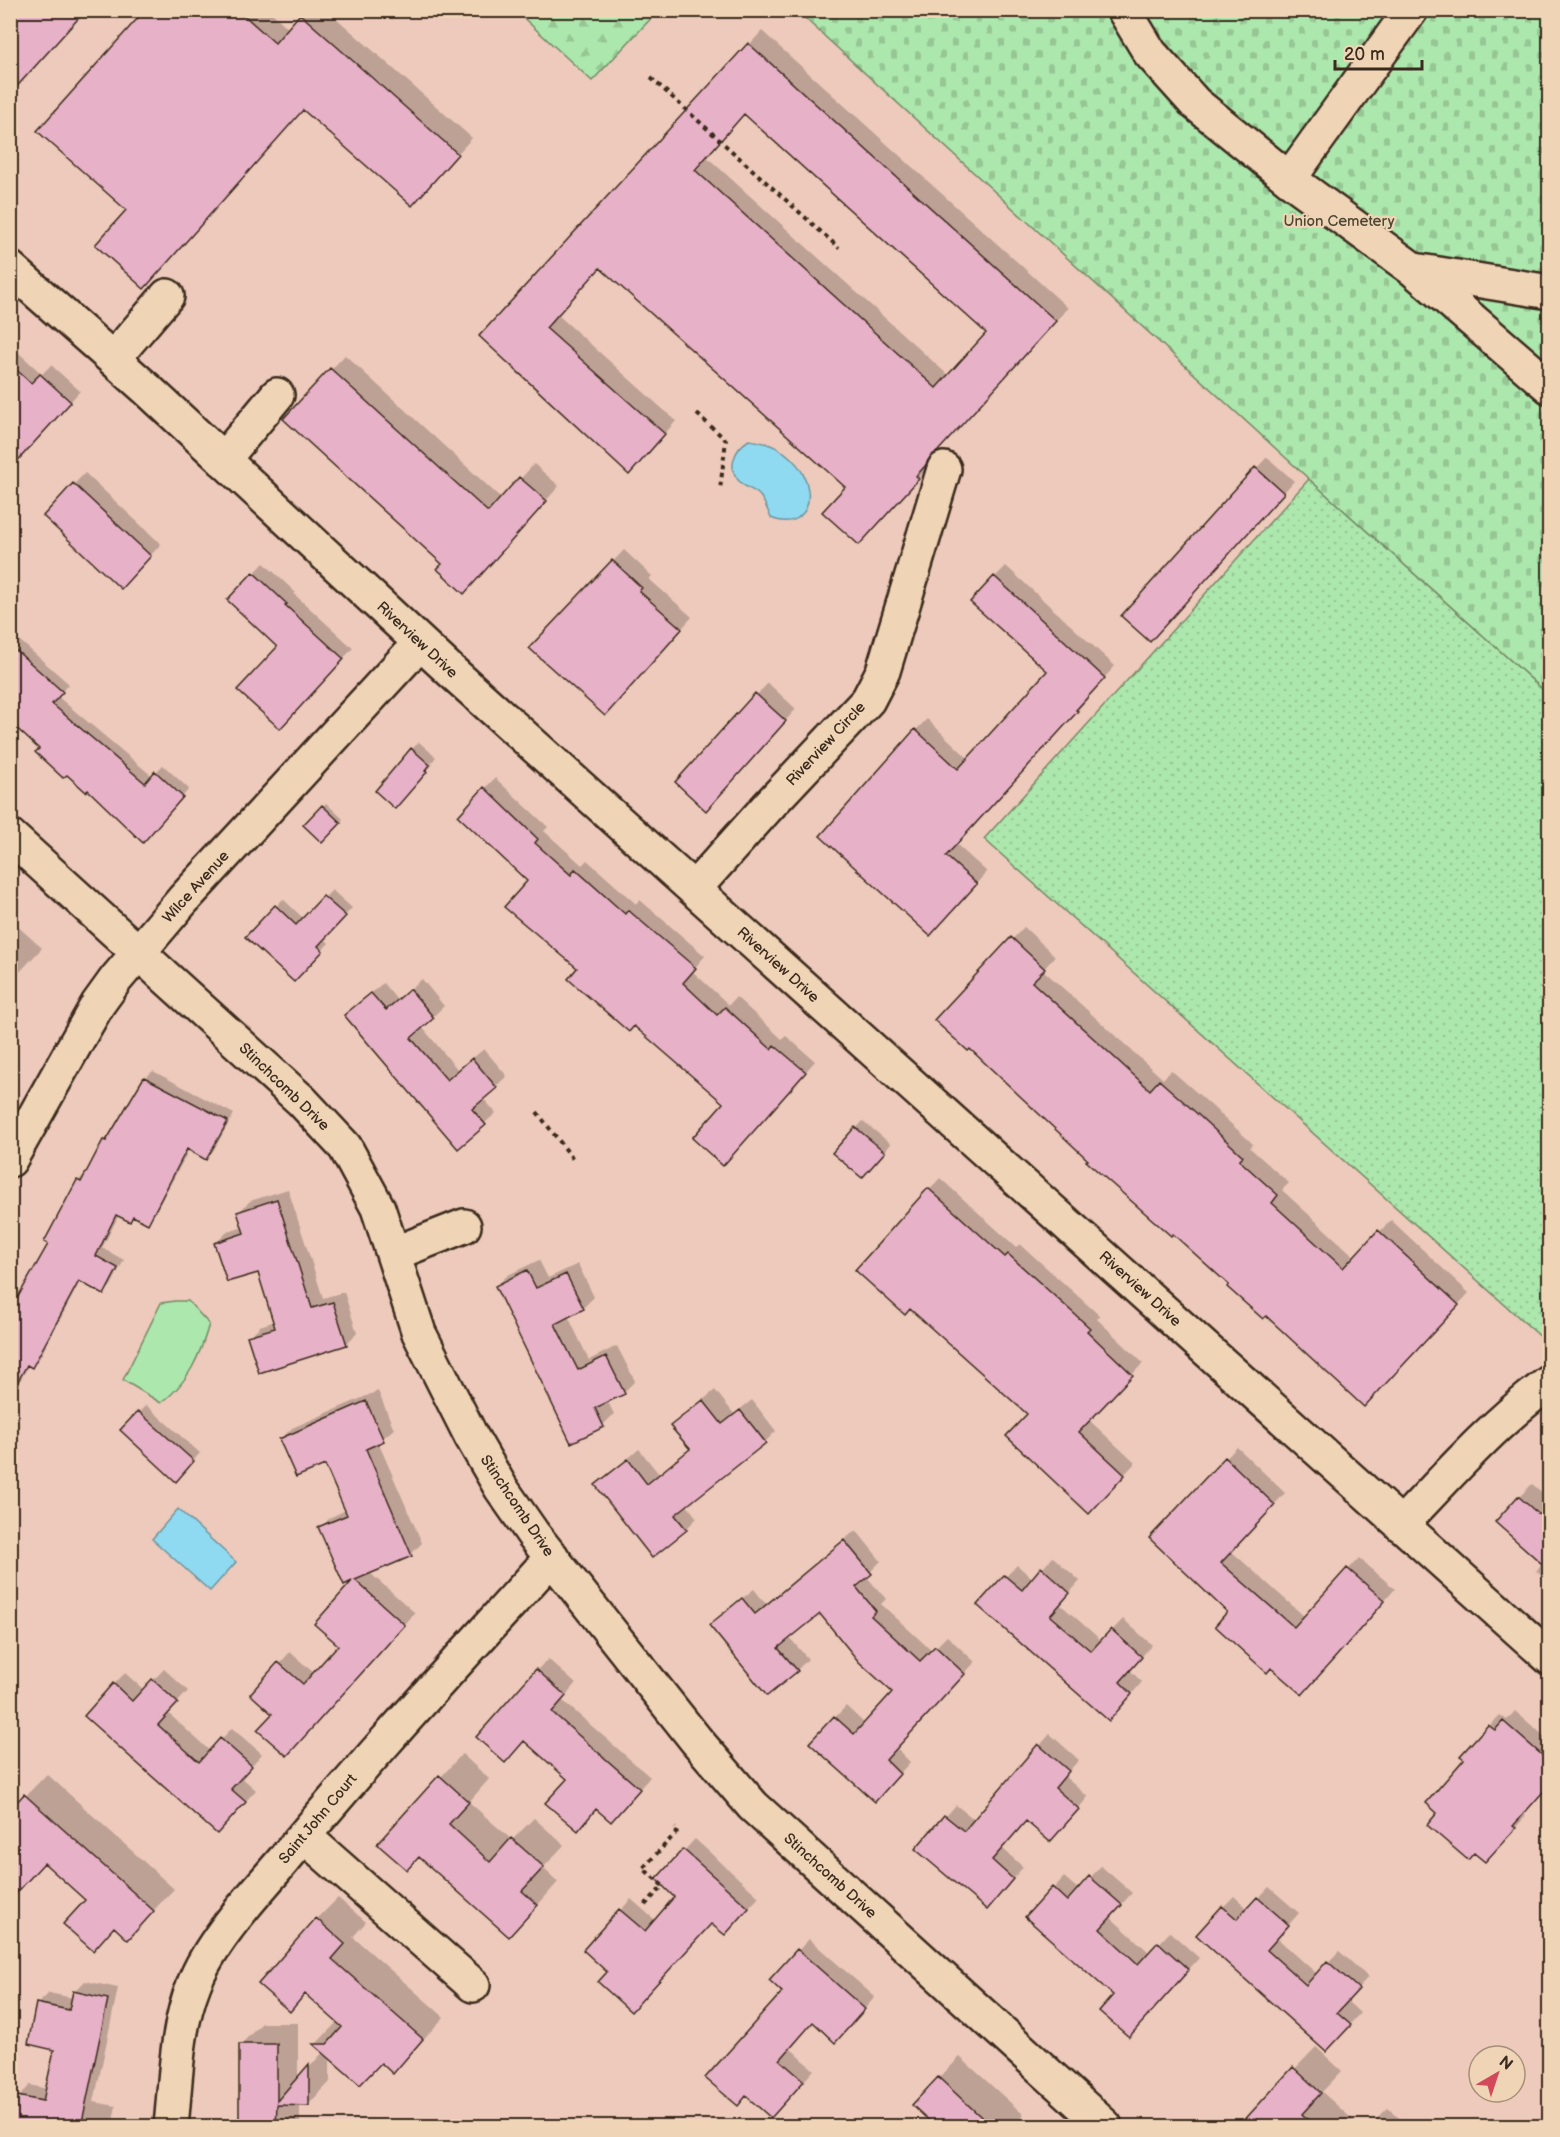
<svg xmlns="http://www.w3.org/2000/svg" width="1560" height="2137" font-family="'Balsamiq Sans',sans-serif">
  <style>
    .grass { fill: url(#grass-dots); stroke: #748866; stroke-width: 1.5 }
    .forest { fill: url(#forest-firs); stroke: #748866; stroke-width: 1.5 }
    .cemetery { fill: url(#cemetery-stones); stroke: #748866; stroke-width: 1.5 }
    .park { fill: #ace7ad; stroke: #748866; stroke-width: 1.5 }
    .water { fill: #90daf1; stroke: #6e949d; stroke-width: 1.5 }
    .shadow { fill: #0003; fill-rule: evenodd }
    .building { fill: #e7b1c7; stroke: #3b2a1e; stroke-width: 1.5; fill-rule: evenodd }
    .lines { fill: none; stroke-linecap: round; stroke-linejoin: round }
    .minor-casing { stroke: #3b2a1e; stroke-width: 38 }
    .path { stroke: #3b2a1e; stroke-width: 4; stroke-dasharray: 4.5 4.5; stroke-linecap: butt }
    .minor { stroke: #efd4b6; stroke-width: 33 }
    .labels { text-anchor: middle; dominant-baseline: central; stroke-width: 4.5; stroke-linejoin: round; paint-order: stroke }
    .park-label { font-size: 15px; fill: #4c4633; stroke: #efd4b6 }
    .street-label { font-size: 15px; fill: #3b2a1e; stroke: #efd4b6 }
  </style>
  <defs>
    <pattern id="grass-dots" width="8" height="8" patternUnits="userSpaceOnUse" patternTransform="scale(1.5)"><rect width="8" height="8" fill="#ace7ad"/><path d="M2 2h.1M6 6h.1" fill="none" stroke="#95c694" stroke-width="1.8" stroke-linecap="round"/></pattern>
    <pattern id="forest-firs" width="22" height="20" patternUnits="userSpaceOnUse" patternTransform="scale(1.5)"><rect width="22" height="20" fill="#ace7ad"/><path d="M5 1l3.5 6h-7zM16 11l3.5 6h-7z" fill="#95c694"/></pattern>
    <pattern id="cemetery-stones" width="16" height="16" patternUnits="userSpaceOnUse" patternTransform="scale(1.5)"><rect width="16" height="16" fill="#ace7ad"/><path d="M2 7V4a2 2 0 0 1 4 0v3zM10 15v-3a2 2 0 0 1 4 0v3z" fill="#95c694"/></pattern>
  </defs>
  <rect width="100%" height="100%" fill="#edcabb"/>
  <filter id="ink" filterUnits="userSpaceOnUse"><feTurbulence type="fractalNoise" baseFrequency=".0167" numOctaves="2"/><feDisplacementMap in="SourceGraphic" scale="12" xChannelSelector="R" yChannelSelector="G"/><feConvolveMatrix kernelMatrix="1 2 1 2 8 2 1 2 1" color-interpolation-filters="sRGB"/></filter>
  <g filter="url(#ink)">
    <path class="grass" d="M1309 479 1549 695V1337L1542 1338 984 839Z"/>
    <path class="forest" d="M516 11H658L592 81Z"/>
    <path class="cemetery" d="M797 11H1549V695L1309 479Z"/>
    <path class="park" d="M175 1301H188L209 1324C200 1356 188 1383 161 1403L123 1380 161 1303Z"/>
    <path class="water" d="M749 440C824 448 824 539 771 518 768 511 765 502 760 496 756 490 747 489 741 483 726 469 734 449 749 440Z
      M178 1509 236 1562 210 1591 152 1539Z"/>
    <path class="shadow" d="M147 10H269L289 29 306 10H327L472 138 412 204 304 109 128 210Z
      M762 31 1068 308 939 448 927 463 930 465 872 530 847 487 601 267 558 315 676 421 641 460 481 336ZM745 113 988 333 949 376 707 157Z
      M10 345 42 374 51 365 80 391 24 453 10 459Z
      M345 355 502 499 534 464 559 486 478 578 444 564 285 419Z
      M1267 457 1294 481 1161 629 1123 616Z
      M85 473 161 544 132 576 74 484Z
      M624 550 652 576 649 579 692 617 605 714 531 648Z
      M264 563 296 593 294 594 353 648 290 717 279 647 229 600Z
      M1006 566 1115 666 1086 698 1088 699 956 844 987 872 940 923 916 730 927 719 969 759 1049 671 995 577Z
      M10 632 69 684 57 696 152 776 163 765 189 789 150 834 67 773 10 720Z
      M768 683 796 709 716 798 677 782Z
      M419 742 436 757 431 763 433 764 402 800 412 749Z
      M495 778 548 827 544 831 582 865 587 860 636 904 640 900 705 956 692 971 729 1005 736 997 782 1039 786 1036 815 1061 734 1153 725 1103 579 968 529 881 485 788Z
      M326 803 343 819 322 840 305 824Z
      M332 890 352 908 324 938 329 943 294 980 247 937 283 899 304 919Z
      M15 924 42 948 16 976 10 971V928Z
      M1024 927 1055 956 1043 970 1163 1079 1171 1070 1204 1099 1253 1144 1250 1148 1289 1183 1282 1190 1355 1257 1391 1220 1469 1293 1375 1394 1266 1314 1090 1159 970 1047 936 1020Z
      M422 979 444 1006 422 1027 458 1070 484 1049 507 1076 483 1098 496 1113 458 1147 357 1005 383 983 397 1000Z
      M153 1071 234 1114 213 1151 206 1158 190 1148 154 1215 147 1222 135 1216 130 1221 119 1215 102 1248 124 1260 111 1286 104 1293 81 1280 39 1359 31 1366 29 1365 10 1398V1315L30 1282 78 1181 85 1174 104 1140 111 1133 145 1078Z
      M863 1121 891 1144 869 1169 834 1152Z
      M940 1178 1016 1247 1020 1244 1100 1316 1097 1319 1143 1363 1089 1420 1135 1463 1100 1501 1029 1413 910 1308 857 1269Z
      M288 1189 323 1298 344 1292 357 1333 346 1344 249 1337 260 1326 275 1321 259 1271 216 1243 227 1232 244 1227 239 1212 250 1201Z
      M539 1260 548 1278 578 1264 594 1297 583 1308 568 1316 589 1360 617 1346 635 1381 624 1392 607 1400 614 1414 603 1425 496 1286 508 1275Z
      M715 1390 734 1414 752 1400 776 1431 765 1442 686 1504 697 1518 686 1529 597 1485 639 1449 659 1474 691 1448 672 1426Z
      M378 1391 394 1429 378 1442 422 1543 411 1554 369 1572 415 1613 298 1743 274 1714 252 1694 290 1652 315 1674 341 1645 317 1624 358 1577 320 1528 331 1517 346 1510 326 1463 281 1439 292 1428Z
      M146 1405 200 1453 183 1472 122 1430Z
      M1237 1447 1285 1493 1231 1551 1305 1617 1359 1558 1395 1589 1313 1682 1271 1667 1229 1612 1151 1538Z
      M1532 1484 1550 1499V1583L1536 1571 1543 1563 1519 1497Z
      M856 1530 881 1561 866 1576 886 1599 881 1604 932 1651 947 1636 975 1662 896 1748 910 1762 886 1789 811 1743 846 1706 865 1724 894 1692 820 1612 789 1637 808 1659 797 1670 722 1615 754 1589 766 1604Z
      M1053 1557 1080 1581 1060 1604 1102 1641 1123 1619 1152 1645 1130 1670 1142 1682 1120 1708 979 1605 1017 1565 1033 1579Z
      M548 1659 576 1684 562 1700 650 1777 622 1809 569 1779 537 1670Z
      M164 1669 188 1691 168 1713 210 1751 232 1728 262 1754 241 1777 256 1790 228 1821 114 1684 125 1673 144 1690Z
      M1515 1711 1550 1741V1784L1523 1814 1526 1816 1496 1849 1439 1813 1466 1759 1489 1726 1500 1715 1507 1720Z
      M1050 1734 1079 1760 1064 1776 1088 1797 1061 1829 1026 1819 1002 1848 1023 1867 998 1897 918 1848 956 1805 975 1820Z
      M462 1754 489 1779 469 1802 512 1840 534 1818 564 1845 543 1868 558 1882 530 1914 420 1855 380 1844Z
      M47 1774 174 1889 128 1937 45 1862 21 1886 10 1812Z
      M695 1839 759 1897 736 1922H711L609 1972 585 1950 631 1899 656 1921 676 1897 658 1879Z
      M1101 1866 1132 1893 1110 1917 1150 1953 1170 1932 1199 1958 1140 2024 1115 1995 1027 1917 1064 1877 1079 1890Z
      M1269 1887 1299 1913 1277 1938 1317 1974 1339 1951 1368 1977 1347 2001 1360 2013 1337 2039 1223 1907 1234 1896 1248 1909Z
      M338 1898 366 1922 353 1937 444 2017 393 2072 382 2062 330 2057V2082L309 2104H300V2126H241L240 2045 262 2023H298V2080L324 2051 316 2044 338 2021 306 1993 290 2010 317 1919Z
      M809 1939 875 1997 846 2030 814 2021 790 2048 814 2070 782 2105 747 2094 785 1991 771 1980Z
      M85 1981 118 1988 94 2102 116 2106 112 2126H12L19 2097 30 2085 47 2089 56 2049 38 2004 49 1993 73 1998 74 1992Z
      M1316 2047 1342 2071 1322 2092 1360 2126H1240Z
      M960 2057 1024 2115 1014 2126H933L935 2124 939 2078Z
      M1388 2108 1408 2126H1369Z"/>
    <path class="building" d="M10 10H86L10 94Z
      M145 10H238L275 43 300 14 458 154 412 206 303 110 144 289 95 245 126 210 37 131Z
      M748 43 1056 321 938 451 931 456 925 466 916 476 919 479 859 545 822 512 845 487 600 268 546 328 665 434 629 475 479 336ZM744 114 986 333 936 388 695 170Z
      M10 364 31 383 40 374 71 402 10 469Z
      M330 368 488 512 519 477 547 501 464 594 437 569 442 564 283 419Z
      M1255 467 1284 493 1150 642 1121 616Z
      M73 483 151 556 121 589 43 516Z
      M612 560 642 588 639 591 682 629 605 716 529 648Z
      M253 572 287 604 285 605 344 659 280 729 237 690 277 647 227 600Z
      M994 576 1105 678 1076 710 1078 711 946 856 977 884 930 936 820 836 915 729 958 769 1047 671 970 602Z
      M10 645 63 692 52 704 145 783 155 771 183 797 143 843 88 790 86 792 67 775 63 778 35 752 39 749 10 722Z
      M755 693 786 721 706 811 675 782Z
      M411 748 430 765 425 771 427 772 395 809 375 791Z
      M484 787 538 839 535 843 571 875 575 869 625 914 628 910 696 968 683 983 717 1015 725 1007 771 1049 774 1045 806 1072 723 1166 692 1138 723 1103 634 1026 629 1032 568 979 577 968 504 907 527 881 458 816Z
      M322 805 341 823 322 843 303 825Z
      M323 896 346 916 318 946 323 951 294 982 245 937 275 905 296 925Z
      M1011 937 1045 969 1032 982 1150 1090 1159 1080 1193 1110 1243 1156 1239 1160 1278 1195 1272 1203 1343 1268 1378 1230 1459 1305 1364 1407 1266 1316 1263 1319 1227 1287 1229 1285 1173 1234 1171 1236 1086 1161 1088 1160 970 1049 968 1051 934 1020Z
      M410 989 434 1018 411 1038 447 1080 472 1058 497 1088 472 1109 486 1125 458 1149 344 1015 371 993 386 1010Z
      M144 1077 228 1121 206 1160 187 1149 148 1224 133 1216 130 1222 116 1215 96 1256 118 1268 104 1295 79 1281 32 1368 27 1365 10 1395V1311L48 1244 44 1242 77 1180 81 1182 103 1140 106 1141Z
      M855 1127 885 1152 862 1178 832 1153Z
      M928 1188 1005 1257 1008 1254 1090 1328 1087 1331 1133 1375 1079 1432 1125 1475 1089 1514 1006 1436 1027 1414 910 1309 905 1315 855 1270Z
      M277 1199 312 1308 333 1302 347 1345 259 1373 247 1336 275 1328 258 1273 227 1282 214 1243 244 1233 237 1212Z
      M527 1270 536 1288 566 1274 584 1309 555 1324 578 1370 606 1356 625 1394 595 1408 604 1427 571 1443 495 1286Z
      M703 1400 722 1424 740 1410 766 1443 675 1515 687 1530 652 1558 595 1485 628 1459 647 1484 690 1449 670 1426Z
      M366 1401 384 1441 366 1449 412 1556 355 1580 405 1625 287 1756 257 1730 272 1714 250 1694 278 1662 303 1684 338 1645 314 1624 352 1581 344 1585 318 1527 347 1515 325 1465 296 1477 279 1439Z
      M138 1411 194 1461 176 1482 120 1430Z
      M1225 1457 1275 1505 1221 1563 1294 1627 1347 1568 1385 1601 1302 1695 1271 1668 1267 1673 1215 1626 1227 1612 1149 1538Z
      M1518 1496 1550 1524V1571L1495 1522Z
      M844 1540 872 1574 856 1587 876 1611 871 1616 920 1661 935 1646 965 1674 886 1760 900 1774 875 1802 809 1743 834 1716 854 1734 892 1692 859 1662 820 1614 778 1648 798 1671 767 1696 709 1625 742 1598 755 1614Z
      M1041 1567 1070 1593 1050 1616 1091 1651 1111 1629 1142 1657 1120 1682 1132 1694 1109 1721 977 1605 1004 1575 1022 1590Z
      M536 1669 566 1696 552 1712 640 1789 611 1822 596 1809 578 1831 545 1803 567 1779 524 1741 505 1763 476 1737Z
      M152 1679 178 1703 158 1725 199 1762 220 1738 252 1766 231 1789 246 1802 217 1834 84 1716 113 1683 132 1701Z
      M1503 1721 1550 1762V1784L1513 1826 1516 1828 1485 1862 1474 1853 1468 1860 1427 1825 1437 1813 1426 1803 1464 1759 1460 1756 1488 1725 1495 1730Z
      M1038 1744 1069 1771 1055 1788 1079 1809 1050 1842 1026 1821 992 1860 1013 1879 987 1910 915 1849 944 1815 964 1831Z
      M439 1775 469 1802 449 1824 490 1862 511 1838 544 1867 522 1891 538 1905 509 1937 419 1857 407 1870 377 1844Z
      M24 1794 154 1911 128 1940 114 1927 93 1951 63 1924 85 1900 44 1863 10 1900V1810Z
      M683 1849 749 1908 725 1935 711 1924 631 2012 598 1982 607 1972 583 1950 619 1909 645 1931 674 1897 656 1879Z
      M1089 1876 1122 1905 1100 1929 1138 1964 1158 1942 1189 1970 1129 2037 1099 2011 1113 1995 1025 1917 1052 1887 1067 1901Z
      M1257 1897 1289 1925 1267 1950 1306 1985 1327 1961 1359 1989 1337 2013 1351 2025 1326 2052 1196 1935 1222 1906 1237 1919Z
      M316 1918 345 1944 332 1959 423 2039 393 2074 381 2063 360 2085 313 2044H327L342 2027 305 1994 290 2012 258 1984Z
      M797 1949 865 2009 835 2043 813 2022 780 2060 804 2081 771 2118 746 2096 738 2106 705 2078 782 1992 769 1980Z
      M73 1991 108 1999 81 2127H11L17 2096 43 2101 54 2050 28 2044 36 2003 69 2010Z
      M239 2044H277V2101L309 2064V2106L277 2105 276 2127H239Z
      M1293 2067 1321 2093 1302 2114 1315 2127H1238Z
      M938 2077 992 2127H936L912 2105Z"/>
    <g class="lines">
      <g class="minor-casing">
        <path id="minor" d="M1124 10 1150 53 1195 103 1289 179 1414 270 1550 387
          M1289 179 1411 10
          M10 268 147 389 452 672 1550 1658
          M1414 270 1550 292
          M113 359 167 296
          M223 460 277 395
          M10 836 302 1101 345 1147 378 1208 419 1333 471 1436 501 1488 533 1534 696 1740 753 1806 1105 2126
          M694 889 772 802 868 700 883 671 944 469
          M10 1160 82 1032 98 1004 116 979 183 900 420 643
          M393 1254 464 1226
          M1401 1525C1448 1475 1495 1422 1550 1382
          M304 1836 473 1985
          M171 2126C176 2079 176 2029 194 1984 211 1939 257 1892 287 1856 372 1753 463 1656 552 1557"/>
      </g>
      <path class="path" d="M651 78 839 248
        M697 414 726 440 720 490
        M537 1112 573 1159
        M645 1905 663 1886 643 1868 678 1831 675 1828"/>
      <use href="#minor" class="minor"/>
    </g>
  </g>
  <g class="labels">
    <g class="park-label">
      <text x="1339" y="221">Union Cemetery</text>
    </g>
    <g class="street-label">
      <text transform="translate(417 640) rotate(43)">Riverview Drive</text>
      <text transform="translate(826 744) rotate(-47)">Riverview Circle</text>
      <text transform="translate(196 887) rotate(-48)">Wilce Avenue</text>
      <text transform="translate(778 965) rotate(42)">Riverview Drive</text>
      <text transform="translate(284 1087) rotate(44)">Stinchcomb Drive</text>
      <text transform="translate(1140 1289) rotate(42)">Riverview Drive</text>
      <text transform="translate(517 1506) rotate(56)">Stinchcomb Drive</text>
      <text transform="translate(318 1819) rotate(-50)">Saint John Court</text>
      <text transform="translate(830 1876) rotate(42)">Stinchcomb Drive</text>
    </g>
  </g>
  <rect width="1560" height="2137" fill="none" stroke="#efd4b6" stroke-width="36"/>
  <rect x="18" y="18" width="1524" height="2101" fill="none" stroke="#3b2a1e" stroke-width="2" filter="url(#ink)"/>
  <g transform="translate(1497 2074) rotate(39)"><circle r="28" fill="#efd4b6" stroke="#a79079" stroke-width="1.5"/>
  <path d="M0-4.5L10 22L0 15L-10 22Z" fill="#d1495b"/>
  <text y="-9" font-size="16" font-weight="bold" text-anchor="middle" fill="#3b2a1e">N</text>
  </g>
  <path d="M1335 60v9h87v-9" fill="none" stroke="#3b2a1e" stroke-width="3"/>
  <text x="1344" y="60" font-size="18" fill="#3b2a1e" stroke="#efd4b6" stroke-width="4.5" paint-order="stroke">20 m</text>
</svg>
